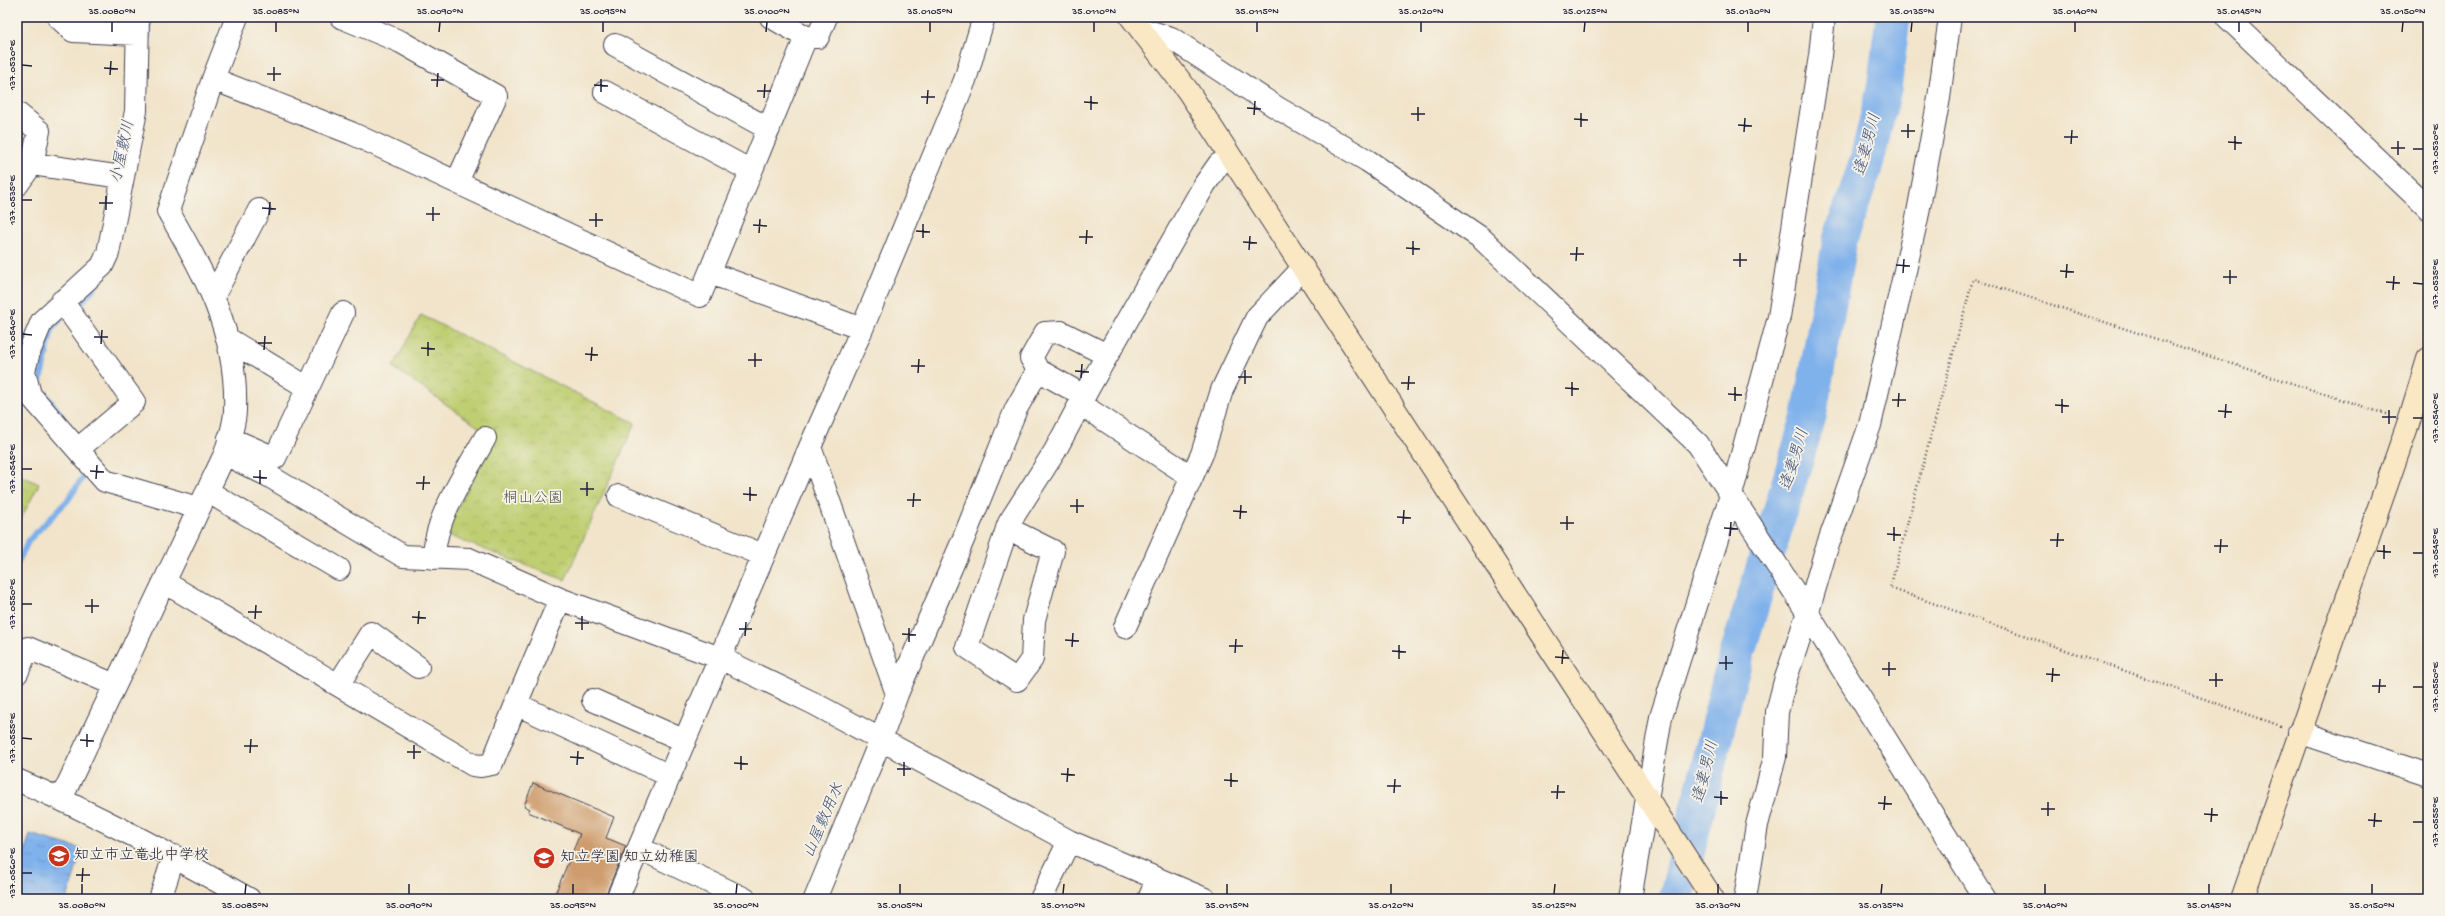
<svg xmlns="http://www.w3.org/2000/svg" width="2445" height="916" font-family="'Gochi Hand','Klee One',sans-serif">
  <style>
    .park { fill: url(#park-crowns); stroke: #707856 }
    .water { fill: url(#water-ripples); stroke: #506a93 }
    .lines { fill: none; stroke-linecap: round; stroke-linejoin: round }
    .stream { stroke: #7fb1eb; stroke-width: 6 }
    .river { stroke: #7fb1eb; stroke-width: 35 }
    .building { fill: #ce9c6d }
    .street-casing { stroke: #413f50; stroke-width: 24 }
    .secondary-casing { stroke: #413f50; stroke-width: 24 }
    .path { stroke: #413f50; stroke-width: 2.5; stroke-dasharray: 1 3; stroke-linecap: butt }
    .street { stroke: #fff; stroke-width: 22 }
    .secondary { stroke: #fae7c3; stroke-width: 22 }
    .ticks { fill: none; stroke: #22223b; stroke-width: 1.5 }
    .labels { text-anchor: middle; dominant-baseline: central; stroke-width: 3.5; stroke-linejoin: round; paint-order: stroke }
    .park-label { font-size: 15px; fill: #51564b; stroke: #f7f3e8 }
    .poi-label { font-size: 15px; fill: #22223b; stroke: #f7f3e8; text-anchor: start }
    .water-label { font-size: 16px; font-style: italic; fill: #435479; stroke: #f7f3e8 }
    .neatline { fill: none; stroke: #22223b; stroke-width: 1.5 }
    .ticks-label { font-size: 10px; text-anchor: middle; fill: #22223b }
  </style>
  <defs>
    <pattern id="park-crowns" width="20" height="18" patternUnits="userSpaceOnUse"><rect width="20" height="18" fill="#bece71"/><path d="M2 6a3 3 0 1 1 6 0M12 15a3 3 0 1 1 6 0" fill="none" stroke="#a3b163"/></pattern>
    <pattern id="water-ripples" width="26" height="14" patternUnits="userSpaceOnUse"><rect width="26" height="14" fill="#7fb1eb"/><path d="M2 4q2-2 4 0t4 0M15 11q2-2 4 0t4 0" fill="none" stroke="#6890c0"/></pattern>
  </defs>
  <rect width="100%" height="100%" fill="#f7f3e8"/>
  <filter id="ink" filterUnits="userSpaceOnUse"><feTurbulence type="fractalNoise" baseFrequency=".025" numOctaves="2"/><feDisplacementMap in="SourceGraphic" scale="8" xChannelSelector="R" yChannelSelector="G"/><feConvolveMatrix kernelMatrix="1 2 1 2 8 2 1 2 1" color-interpolation-filters="sRGB"/></filter>
  <filter id="wash" filterUnits="userSpaceOnUse"><feTurbulence type="fractalNoise" baseFrequency=".012" numOctaves="4" result="noise"/><feDisplacementMap in="SourceGraphic" scale="16" xChannelSelector="R" yChannelSelector="G"/><feGaussianBlur stdDeviation="0.9" result="paint"/><feColorMatrix in="noise" values="0 0 0 0 0 0 0 0 0 0 0 0 0 0 0 0 0 1.4 0 .05"/><feComposite in="paint" operator="in"/></filter>
  <g filter="url(#wash)">
    <rect width="100%" height="100%" fill="#f1e4ca"/>
    <path class="park" d="M421 315 635 423 565 580 444 534 494 438 393 367Z
      M17 474 39 484 17 527Z"/>
    <path class="water" d="M30 834 82 849 67 899H17V877Z"/>
    <g class="lines">
      <path class="stream" d="M148 36 149 17
        M81 303 98 283
        M60 320 52 328 39 386 61 415
        M17 564 29 540 68 500 85 474"/>
      <path class="river" d="M1676 899 1729 681 1809 416 1840 240 1866 164 1884 89 1893 17"/>
    </g>
    <g id="blocks">
      <path class="building" d="M533 783 614 817 606 838 626 846 604 899H553L580 834 528 812 530 809 524 806Z"/>
    </g>
  </g>
  <g filter="url(#ink)">
    <use href="#blocks" fill-opacity="0" stroke="#413f50" stroke-width="1"/>
    <g class="lines">
      <g class="street-casing">
        <path id="street" d="M58 17 73 31 137 34
          M138 17 136 111 108 253 102 266 42 321 29 352 24 371 30 395 105 481 198 508
          M341 17 401 42 496 96 457 182
          M771 17 806 37
          M2227 17 2428 208
          M1141 29 1171 38 1276 107 1368 161 1481 238 1698 444 1797 596 1985 899
          M615 45 769 129
          M213 79 351 133 700 296 806 37H818L826 17
          M605 92 751 171
          M17 113 39 131 32 164
          M17 185 32 164 122 177
          M710 273 862 329
          M213 297 259 210
          M62 301 134 402 78 449
          M228 339 308 388
          M1084 396 1038 370 1031 358 1045 333 1061 332 1107 355
          M1080 404 1192 477
          M229 438 275 458 343 313
          M810 447 897 694 881 739 815 899
          M225 454 269 476 403 556 469 559 560 599 720 658 813 703 1069 841 1205 899
          M207 491 339 569
          M619 496 763 555
          M1007 528 1053 551 1034 620 1032 659 1017 680 967 647 1009 523 1055 451 1089 387 1205 184 1219 164 1231 158
          M434 558C434 518 466 473 485 438
          M164 582 473 765 481 766 492 764 516 704
          M560 599 516 704 670 776
          M1125 627 1202 454 1222 390 1257 317 1303 268
          M17 673 28 648 115 685
          M338 685 371 633 418 667
          M897 694 963 540 1016 409 1038 370
          M593 700 685 741
          M2299 732 2428 775
          M17 780C97 814 173 856 249 899
          M61 799 225 454C229 440 235 424 235 410 238 334 205 274 168 211L213 79 237 17
          M639 848 745 899
          M160 899 174 856
          M617 899 810 447 862 329 965 80 984 17
          M1041 899 1069 841
          M1149 899 1157 880
          M1630 899 1661 717 1731 495 1779 317 1820 56 1824 17
          M1745 899 1757 825 1775 757 1777 712 1785 681 1807 615 1825 553 1870 425 1917 218 1939 98 1950 17"/>
      </g>
      <g class="secondary-casing">
        <path id="secondary" d="M1131 17 1188 91 1713 899
          M2242 899 2409 421 2428 359"/>
      </g>
      <path class="path" d="M2281 726 1890 588 1973 279 2389 415"/>
      <use href="#street" class="street"/>
      <use href="#secondary" class="secondary"/>
    </g>
  </g>
  <path class="ticks" d="M112 32V22M276 32V22M439 32 440 22M603 32V22M766 32 767 22M930 32V22M1094 32V22M1257 32V22M1421 32V22M1584 32 1585 22M1748 32V22M1911 32 1912 22M2075 32V22M2239 32V22M2402 32 2403 22M22 65 32 66M104 68 118 69M267 74H281M110 75 111 61M431 80H444M274 81V67M594 85 608 86M437 87 438 73M757 91H771M601 92V79M921 97H935M764 98 765 84M1084 102 1098 103M927 104 928 90M1247 108 1261 109M1091 110V96M1411 114H1425M1254 115 1255 101M1574 119 1588 120M1418 121V107M1738 125 1752 126M1581 127V113M1901 131H1915M1744 132 1745 118M2064 137H2078M1908 138V124M2228 142 2242 143M2071 144 2072 130M2391 148H2405M2413 149H2423M2235 150V136M2398 155V141M22 200H32M99 203H113M262 208 276 209M106 210V196M426 214H440M269 215 270 202M589 220H603M433 221V207M753 225 767 226M596 227V213M916 231 930 232M759 233 760 219M1079 237H1093M923 238V224M1243 242 1257 243M1086 244 1087 230M1406 248 1420 249M1249 250 1250 236M1570 254H1584M1413 255V241M1733 260H1747M1576 261 1577 247M1896 265 1910 266M1740 267V253M2060 271 2074 272M1903 273 1904 259M2223 277H2237M2066 278 2067 264M2386 282 2400 283M2413 283 2423 284M2230 284V270M2393 290 2394 276M22 334 32 335M94 337H108M258 343H272M101 344 102 330M421 348 435 349M264 350 265 336M585 354 598 355M428 356V342M748 360H762M591 361 592 347M911 366H925M755 367V353M1075 371 1089 372M918 373 919 359M1238 377H1252M1081 378 1082 364M1401 383H1415M1245 384V370M1565 388 1579 389M1408 390 1409 376M1728 394 1742 395M1572 396V382M1892 400H1906M1735 401V387M2055 405 2069 406M1898 407 1899 393M2218 411 2232 412M2062 413V399M2382 417H2396M2225 418 2226 404M2413 418H2423M2389 424V410M22 469H32M90 471 104 472M253 477 267 478M96 479 97 465M416 483H430M260 484V470M580 489H594M423 490 424 476M743 494 757 495M587 496V482M907 500H921M750 501V487M1070 506H1084M913 507 914 493M1233 511 1247 512M1077 513V499M1397 517 1411 518M1240 519 1241 505M1560 523H1574M1403 524 1404 510M1724 528 1738 529M1567 530V516M1887 534 1901 535M1730 536 1731 522M2050 540H2064M1894 541V527M2214 546H2228M2057 547 2058 533M2377 551 2391 552M2220 553 2221 539M2413 553H2423M2384 559V545M22 604H32M85 606H99M248 612H262M92 613V599M412 617 426 618M255 619 256 605M575 623H589M418 624 419 611M739 629H752M582 630V616M902 634 916 635M745 636 746 622M1065 640 1079 641M909 642V628M1229 646H1243M1072 647 1073 633M1392 651 1406 652M1235 653 1236 639M1555 657 1569 658M1399 659V645M1719 663H1733M1562 664 1563 650M1882 669H1896M1726 670V656M2046 674 2060 675M1889 676V662M2209 680H2223M2052 682 2053 668M2372 686H2386M2216 687V673M2413 687H2423M2379 693 2380 679M22 738 32 739M80 740 94 741M244 746H258M87 747V734M407 752H421M250 753 251 739M570 757 584 758M414 759V745M734 763 748 764M577 765 578 751M897 769H911M741 770V756M1061 774 1075 775M904 776V762M1224 780 1238 781M1067 782 1068 768M1387 786H1401M1231 787V773M1551 792H1565M1394 793 1395 779M1714 797 1728 798M1557 799 1558 785M1878 803 1892 804M1721 805V791M2041 809H2055M1884 810 1885 796M2204 814 2218 815M2048 816V802M2368 820 2382 821M2211 822 2212 808M2413 822H2423M2374 827 2375 813M22 873H32M76 875H90M82 882 83 868M82 894V884M245 894 246 884M409 894V884M573 894V884M736 894 737 884M900 894V884M1063 894 1064 884M1227 894V884M1391 894V884M1554 894 1555 884M1718 894V884M1881 894 1882 884M2045 894V884M2209 894V884M2372 894V884"/>
  <defs>
    <g id="school-disc" transform="scale(1.15)"><circle r="9.5" fill="#c8321e" stroke="#f7f3e8"/><path d="M0-5L7-2L0 1L-7-2ZM-4 1L0 2.5L4 1V4Q0 6-4 4Z" fill="#fff"/></g>
  </defs>
  <g fill-rule="evenodd">
    <use href="#school-disc" x="59" y="856"/>
    <use href="#school-disc" x="544" y="858"/>
  </g>
  <g class="labels">
    <g class="park-label">
      <text x="533" y="499">桐山公園</text>
    </g>
    <g class="poi-label">
      <text x="74" y="856">知立市立竜北中学校</text>
      <text x="560" y="858">知立学園 知立幼稚園</text>
    </g>
    <g class="water-label">
      <text transform="translate(1869 145) rotate(-75)">逢妻男川</text>
      <text transform="translate(124 152) rotate(-78)">小屋敷川</text>
      <text transform="translate(1796 460) rotate(-73)">逢妻男川</text>
      <text transform="translate(1707 772) rotate(-76)">逢妻男川</text>
      <text transform="translate(825 821) rotate(-67)">山屋敷用水</text>
    </g>
  </g>
  <rect width="2445" height="916" fill="none" stroke="#f7f3e8" stroke-width="44"/>
  <rect x="22" y="22" width="2401" height="872" class="neatline"/>
  <g class="ticks-label">
    <text x="112" y="14">35.0080°N</text>
    <text x="276" y="14">35.0085°N</text>
    <text x="440" y="14">35.0090°N</text>
    <text x="603" y="14">35.0095°N</text>
    <text x="767" y="14">35.0100°N</text>
    <text x="930" y="14">35.0105°N</text>
    <text x="1094" y="14">35.0110°N</text>
    <text x="1257" y="14">35.0115°N</text>
    <text x="1421" y="14">35.0120°N</text>
    <text x="1585" y="14">35.0125°N</text>
    <text x="1748" y="14">35.0130°N</text>
    <text x="1912" y="14">35.0135°N</text>
    <text x="2075" y="14">35.0140°N</text>
    <text x="2239" y="14">35.0145°N</text>
    <text x="2403" y="14">35.0150°N</text>
    <text transform="translate(11 65) rotate(-90)" y="4">137.0530°E</text>
    <text transform="translate(2434 149) rotate(-90)" y="4">137.0530°E</text>
    <text transform="translate(11 200) rotate(-90)" y="4">137.0535°E</text>
    <text transform="translate(2434 284) rotate(-90)" y="4">137.0535°E</text>
    <text transform="translate(11 334) rotate(-90)" y="4">137.0540°E</text>
    <text transform="translate(2434 418) rotate(-90)" y="4">137.0540°E</text>
    <text transform="translate(11 469) rotate(-90)" y="4">137.0545°E</text>
    <text transform="translate(2434 553) rotate(-90)" y="4">137.0545°E</text>
    <text transform="translate(11 604) rotate(-90)" y="4">137.0550°E</text>
    <text transform="translate(2434 687) rotate(-90)" y="4">137.0550°E</text>
    <text transform="translate(11 738) rotate(-90)" y="4">137.0555°E</text>
    <text transform="translate(2434 822) rotate(-90)" y="4">137.0555°E</text>
    <text transform="translate(11 873) rotate(-90)" y="4">137.0560°E</text>
    <text x="82" y="908">35.0080°N</text>
    <text x="245" y="908">35.0085°N</text>
    <text x="409" y="908">35.0090°N</text>
    <text x="573" y="908">35.0095°N</text>
    <text x="736" y="908">35.0100°N</text>
    <text x="900" y="908">35.0105°N</text>
    <text x="1063" y="908">35.0110°N</text>
    <text x="1227" y="908">35.0115°N</text>
    <text x="1391" y="908">35.0120°N</text>
    <text x="1554" y="908">35.0125°N</text>
    <text x="1718" y="908">35.0130°N</text>
    <text x="1881" y="908">35.0135°N</text>
    <text x="2045" y="908">35.0140°N</text>
    <text x="2209" y="908">35.0145°N</text>
    <text x="2372" y="908">35.0150°N</text>
  </g>
</svg>
